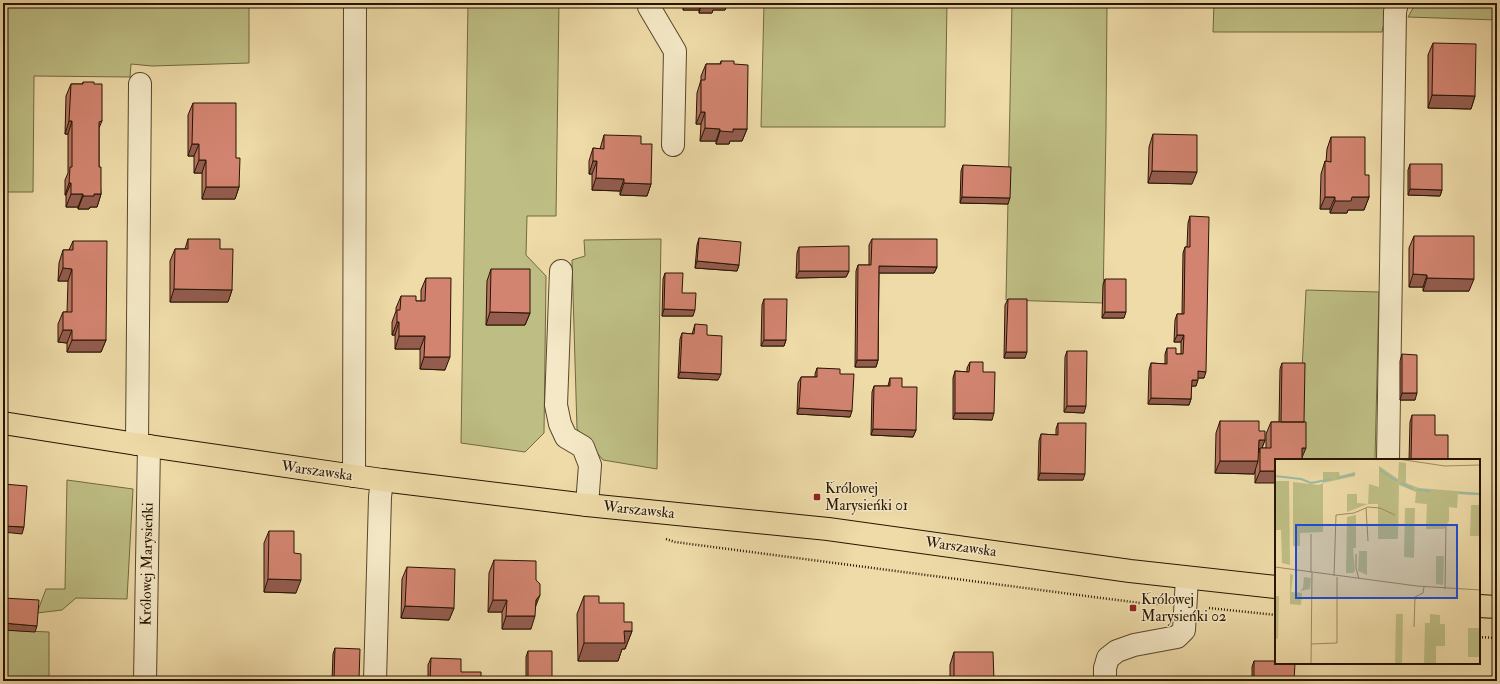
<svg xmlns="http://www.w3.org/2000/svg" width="1500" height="684" font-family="'IM FELL Double Pica',serif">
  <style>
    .green { fill: #bebe84; stroke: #726942 }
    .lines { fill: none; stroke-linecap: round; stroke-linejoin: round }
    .minor-casing { stroke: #59462b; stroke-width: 24 }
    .major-casing { stroke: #271401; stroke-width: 24 }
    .path { stroke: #271401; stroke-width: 2.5; stroke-dasharray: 1 2; stroke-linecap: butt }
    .minor { stroke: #f4e8c6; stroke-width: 22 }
    .major { stroke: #eedba8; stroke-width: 22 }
    .wall { fill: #b57260; stroke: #271401 }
    .shaded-wall { fill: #935c4e; stroke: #271401 }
    .building { fill: #d28470; stroke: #271401 }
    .poi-dot { fill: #8f2418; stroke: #f4e8c6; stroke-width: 1.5 }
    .labels { text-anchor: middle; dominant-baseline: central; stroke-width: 3; stroke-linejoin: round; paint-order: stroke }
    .street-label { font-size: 15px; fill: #271401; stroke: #f4e8c6 }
    .poi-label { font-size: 15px; fill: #271401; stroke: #f4e8c6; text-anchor: start }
    .inset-river { fill: none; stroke: #99bba9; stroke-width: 2 }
    .inset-road { fill: none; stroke: #9e8b65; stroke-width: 1 }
    .view { fill: #1d4ed8; fill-opacity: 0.15; stroke: #1d4ed8; stroke-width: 2 }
    .inset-edge { fill: none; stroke: #271401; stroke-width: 2 }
  </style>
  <rect width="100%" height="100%" fill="#eedba8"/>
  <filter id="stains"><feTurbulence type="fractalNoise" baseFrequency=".005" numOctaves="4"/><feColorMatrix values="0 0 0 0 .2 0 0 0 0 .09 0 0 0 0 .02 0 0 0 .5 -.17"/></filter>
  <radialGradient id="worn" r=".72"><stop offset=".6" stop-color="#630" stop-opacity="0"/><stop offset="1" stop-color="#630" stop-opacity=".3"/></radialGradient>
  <path class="green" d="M3 3H249V63L152 66 131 64 130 77 34 76 33 192H3Z
    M468 3H559L556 216H527L526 255 546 276 544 433 525 452 461 443Z
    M764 3H947L945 127H761Z
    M1012 3H1107L1106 129 1103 303 1006 300Z
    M1214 3H1388L1382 32H1213Z
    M1416 3H1497V20L1408 17Z
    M661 239 657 469 603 460 577 429 572 260 585 256 584 240Z
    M1306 290 1379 292 1375 460H1301L1302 370Z
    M67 480 133 489 127 599 76 598 62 610 37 613 46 589H65Z
    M3 630 49 632V681H3Z"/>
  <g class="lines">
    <g class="minor-casing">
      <path id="minor" d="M649 3V7L675 51 673 145
        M561 271 556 405 560 424 566 437 583 447 590 465 587 505
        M137 444 140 84
        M1388 460 1395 12 1397 3
        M354 476 355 3
        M145 681 149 446
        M375 681 380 497 382 480
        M1105 681V668L1108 658 1117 651 1134 645 1177 637 1184 630 1187 578"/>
    </g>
    <g class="major-casing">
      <path id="major" d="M3 423 149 446 382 480 587 505 828 529 1130 571 1276 587
        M1479 606 1497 607"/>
    </g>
    <path class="path" d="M666 539 675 542 1086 596 1148 604H1162
      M1209 608 1276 615
      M1479 637 1497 638"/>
    <use href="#minor" class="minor"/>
    <use href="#major" class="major"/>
  </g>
  <path class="wall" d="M683 3H728L725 10H713L712 13H699V10H683Z
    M1433 43 1475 96 1471 109 1428 108V55Z
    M721 61 734 64 747 129 742 141H730L729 144H716V141H700L701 124H696L697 93 701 80V76L706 64H720Z
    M83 82 102 121 99 128V167L101 194 97 207H90L89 209H78V207H66V195H65V180L68 173V134H65L66 96 71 84H83Z
    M193 103 236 158 239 187 235 199H202V173H194V156H188V115Z
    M1153 134 1192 184 1148 183 1149 147Z
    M604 135 641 144 651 184 647 196 620 195V191L592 190V174H589V161L593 148 600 149Z
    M1331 137 1365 175 1369 197 1364 210H1348L1347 213H1330V209H1320L1321 174 1325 161 1326 162 1327 149Z
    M1410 164 1442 190 1440 196 1408 195V170Z
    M963 165 1008 204 960 203 961 171Z
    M1190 216 1204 378H1198L1196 386H1191V399L1189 405 1148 404 1149 370 1151 363 1165 364V354L1167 348 1176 354H1181V342H1174L1175 320 1177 314H1182L1183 253 1185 247H1187L1188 223Z
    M1414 236 1469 291H1423V287H1409V248Z
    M699 238 739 265 737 271 695 268 697 245Z
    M188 239 220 249 232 290 228 302H170V261L175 249H185Z
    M872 239 937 267 934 273H879L878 360 876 367H855L856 271 858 265H869V245Z
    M73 241 106 340 101 352H67V343L58 342V324L63 312H67L68 281H58L59 263 63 250H69Z
    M799 247 849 271 846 277 796 278 797 253Z
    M491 269 530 313 525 325H486L487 281Z
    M665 273 693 316H662L663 279Z
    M426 278 445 370 420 369V349H395V335H392V322L396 311V308L401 296 416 301H421V290Z
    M1105 279 1124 318H1102L1103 285Z
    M764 299 786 340 784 346H761L762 305Z
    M1008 299 1025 358H1004L1005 305Z
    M695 324 707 335 718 380 678 378 680 339 682 333 692 334 693 331Z
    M1067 351 1084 413 1064 412 1065 357Z
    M1402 354 1415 400H1400V361Z
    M970 362 983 372 992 420 953 419V378L955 371 967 372V368Z
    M1282 363 1304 422 1255 483V469L1254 474 1215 473 1216 433 1220 421 1259 431 1265 440 1262 448H1266V434L1271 422H1279L1280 369Z
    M817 368 840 374 850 417 797 414 798 383 801 377H815V374Z
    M890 378 902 387 916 430 913 437 871 435 872 392 874 386H888Z
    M1412 415 1435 435 1448 460H1409L1410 422Z
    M1058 423 1083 480H1038L1039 441 1041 434 1056 435V429Z
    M269 531 296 593 264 592V543Z
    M494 560 531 629H502V612H488L489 573Z
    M407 567 454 608 449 620 401 618 402 579Z
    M584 596 599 603 624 622 632 631 625 649H622L618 661H578L577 614Z
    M335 648 359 680V681H332L333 654Z
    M528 651 552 681H526V657Z
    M954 652 994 681H950V665Z
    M431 658 461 672 481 681H428V665Z
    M1254 661 1294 681H1252V667Z"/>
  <path class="shaded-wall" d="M686 3H701L699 10H683Z
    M702 3H728L725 10H713L712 13H699Z
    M1432 95 1475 96 1471 109 1428 108Z
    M701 112H705L701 124H696Z
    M69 121H72L68 134H65Z
    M705 128 720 129 716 141H700Z
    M733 129H747L742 141H730L729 144H716L720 131Z
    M192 144H199L194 156H188Z
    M199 160H206L202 173H194Z
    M593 161H597L592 174H589Z
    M1152 171 1197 172 1192 184 1148 183Z
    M596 178 624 179 620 191 592 190Z
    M69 183H71L66 195H65Z
    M624 183 651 184 647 196 620 195Z
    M206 187H239L235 199H202Z
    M1410 189 1442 190 1440 196 1408 195Z
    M71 194H83L78 207H66Z
    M94 194H101L97 207H90L89 209H78L83 196Z
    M962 197 1010 198 1008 204 960 203Z
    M1325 197H1335L1330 209H1320Z
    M1352 197H1369L1364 210H1348L1347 213H1330L1335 201Z
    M697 261 739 265 737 271 695 268Z
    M879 266 937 267 934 273H877Z
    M63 268 72 269 68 281H58Z
    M799 271H849L846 277 796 278Z
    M1413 274 1427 275 1423 287H1409Z
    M1427 278 1474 279 1469 291H1423Z
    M174 289 232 290 228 302H170Z
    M664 309 695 310 693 316H662Z
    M490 312 530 313 525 325H486Z
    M1105 312H1126L1124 318H1102Z
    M397 322H399L395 335H392Z
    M63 330H72L67 343 58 342Z
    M1177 335H1184L1181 342H1174Z
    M399 336H425L420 349H395Z
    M72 340H106L101 352H67Z
    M764 340H786L784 346H761Z
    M1006 352H1027L1025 358H1004Z
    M424 357H450L445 370 420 369Z
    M857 360H878L876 367H855Z
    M1198 371 1206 372 1204 378H1196Z
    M680 372 721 374 718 380 678 378Z
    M1192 380H1198L1196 386H1189Z
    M1402 393H1417L1415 400H1400Z
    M1151 398 1191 399 1189 405 1148 404Z
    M1067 406H1086L1084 413 1064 412Z
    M799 408 852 411 850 417 797 414Z
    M955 413H994L992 420 953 419Z
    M873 429 916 430 913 437 871 435Z
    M1259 440H1265L1260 453V448L1258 453Z
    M1302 448H1306L1301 460Z
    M1220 461H1258L1254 474 1215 473Z
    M1260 471H1276V483H1255Z
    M1040 473 1085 474 1083 480H1038Z
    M3 526 24 527 22 534 3 532Z
    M268 579 301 580 296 593 264 592Z
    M540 595 535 608 536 600Z
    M493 600H507L502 612H488Z
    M405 606 454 608 449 620 401 618Z
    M506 616H535L531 629H502Z
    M3 623 37 626 35 632 3 630Z
    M624 631H632L625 649H622L618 661H578L584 643Z
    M334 679 359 680V681H333Z"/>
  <path class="building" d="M1433 43 1476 44 1475 96 1432 95Z
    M721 61H734V64L748 65 747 129H733V132L720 131V129L705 128V112H701V80H705L706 64H721Z
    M83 82H94V84H102V121L99 122V167H101V194H94V196H83V194H71V183H69L70 167H72V121H69L71 84H83Z
    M193 103H236V158H240L239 187H206V160H199V144H192Z
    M1153 134 1197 135V172L1152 171Z
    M604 135 641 136V144H652L651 184 624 183V179L596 178 597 161H593V148L604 149Z
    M1331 137H1365V175H1369V197H1352L1351 201H1335V197H1325V161L1331 162Z
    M1410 164H1442V190L1410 189Z
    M963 165 1011 167 1010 198 962 197Z
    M1190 216 1209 217 1206 372 1198 371V380H1192L1191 399 1151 398V363L1167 364V348H1176V354H1183L1184 335H1177V314H1184L1185 247H1190Z
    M1414 236H1474V279L1427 278V275L1413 274Z
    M699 238 741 242 739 265 697 261Z
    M188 239H220V249H233L232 290 174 289 175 249H188Z
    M872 239H937V267L879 266 878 360H857L858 265H871Z
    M73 241H107L106 340H72V330H63V312H72V269L63 268V250H73Z
    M849 246V271H799V247Z
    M491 269H530V313L490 312Z
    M665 273H683L682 293H696L695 310 664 309Z
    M426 278H451L450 357H424L425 336H399V322H397V310H400L401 296H416V301H425Z
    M1105 279H1126V312H1105Z
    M3 283H4V293H3Z
    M764 299H787L786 340H764Z
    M1008 299H1027V352H1006Z
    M695 324 707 325V335L722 336 721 374 680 372 682 333 694 334Z
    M1067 351H1087L1086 406H1067Z
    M1402 354 1417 355V393H1402Z
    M970 362H983V372H995L994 413H955V371L969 372Z
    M1282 363H1305L1304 422H1281Z
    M817 368 840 369V374H854L852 411 799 408 801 377H817Z
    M890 378H902V387H917L916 430 873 429 874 386H890Z
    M1412 415H1435V435H1448V460H1411Z
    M1220 421H1259V431H1265V440H1259L1258 461H1220Z
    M1271 422H1306V448H1302V460H1276V471H1260V448H1271Z
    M1058 423H1086L1085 474 1040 473 1041 434 1058 435Z
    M3 484 27 486 24 527 3 526Z
    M269 531H294V553L301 554V580L268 579Z
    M494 560 536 561V580L540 584V595L536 600 535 616H506L507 600H493Z
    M407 567 455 569 454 608 405 606Z
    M584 596H599V603H624V622H632V631H624L625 643H584Z
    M3 598 39 600 37 626 3 623Z
    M335 648 360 649 359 680 334 679Z
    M528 651H552V681H528Z
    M954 652H993L994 681H954Z
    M431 658 461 659V672H481V681H430Z
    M1254 661H1276V663H1295L1294 681H1254Z"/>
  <g class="poi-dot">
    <rect x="813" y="493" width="8" height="8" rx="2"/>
    <rect x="1129" y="604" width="8" height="8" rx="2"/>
  </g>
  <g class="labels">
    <g class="street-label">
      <text transform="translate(317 471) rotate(8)">Warszawska</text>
      <text transform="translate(639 510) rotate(6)">Warszawska</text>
      <text transform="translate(961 547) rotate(8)">Warszawska</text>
      <text transform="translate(147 564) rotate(-89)">Królowej Marysieńki</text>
    </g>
    <g class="poi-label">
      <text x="825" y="488">Królowej<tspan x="825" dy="17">Marysieńki 01</tspan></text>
      <text x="1141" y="599">Królowej<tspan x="1141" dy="17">Marysieńki 02</tspan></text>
    </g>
  </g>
  <g transform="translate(1275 459)">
    <rect width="205" height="205" fill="#eedba8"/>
    <path d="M124 3 131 4V24L144 29 205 34V36L183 35 182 49 174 48V62L169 70H151L152 45 140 44 141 33 124 26 123 80H103V45H93L72 53V35H82V44L93 45 94 25 104 28V7L123 20ZM48 13H64L65 17 80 13V17L48 24V73L25 74V87H18V23L44 26 48 24ZM0 22H14L15 106 7 104 6 71H0ZM196 46H205V77H195ZM130 49H140L139 99 129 98ZM81 56V89H78L80 112 78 114H71L72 58ZM84 92H92V116L83 112ZM161 97H169L168 126 161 125ZM15 115 18 116 16 133 27 134 26 146 15 145ZM29 118 36 119 35 130 25 132 28 129ZM0 137H4L3 180 0 179ZM121 155H128L127 205H120ZM155 155 165 156V165H170V187H161V205H149L150 164H155ZM193 169H204L205 198H193Z" fill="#bebe84"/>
    <path class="inset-river" d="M105 11 122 22M0 17 26 20 36 24 57 20M62 19 80 15M126 24 138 30M142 31 155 32M184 34 205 35"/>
    <path class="inset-road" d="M123 0 170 7 205 6M91 49 93 82M81 95V109L84 120M0 108 142 127 205 131M36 114V75M59 117 61 56 79 54 93 48 105 49 120 56M170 130 171 65M139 168 140 138 148 134 149 128M36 185 62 184V118M36 205 37 114"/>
    <path class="view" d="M21 66H182V139H21Z"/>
    <rect width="205" height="205" class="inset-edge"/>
  </g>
  <rect width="1500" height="684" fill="none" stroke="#eedba8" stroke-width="16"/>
  <rect x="4" y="4" width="1492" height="676" fill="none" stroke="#271401" stroke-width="2"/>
  <rect x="8" y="8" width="1484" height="668" fill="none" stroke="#271401"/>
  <rect width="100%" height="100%" filter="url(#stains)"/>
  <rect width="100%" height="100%" fill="url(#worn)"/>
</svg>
